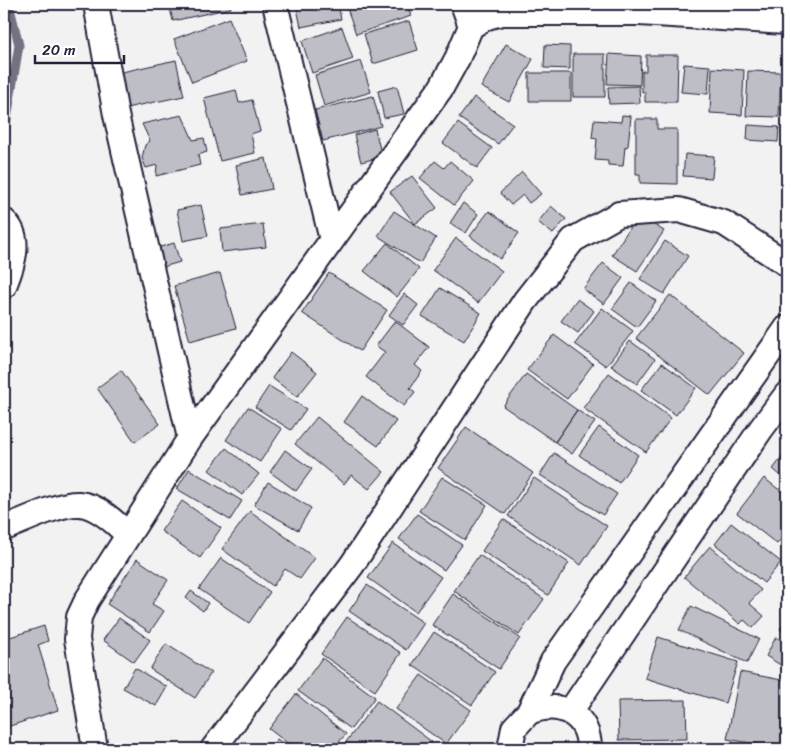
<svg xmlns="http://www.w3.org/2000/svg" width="791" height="753" font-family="Sriracha,sans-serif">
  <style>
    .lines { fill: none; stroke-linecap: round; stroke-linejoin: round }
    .stream { stroke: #727282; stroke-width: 9 }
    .building { fill: #bebec6; stroke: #22223b }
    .minor-casing { stroke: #22223b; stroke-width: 28 }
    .minor { stroke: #fff; stroke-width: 24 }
  </style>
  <rect width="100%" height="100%" fill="#f2f2f3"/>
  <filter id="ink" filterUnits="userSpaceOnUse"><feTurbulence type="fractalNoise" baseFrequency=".02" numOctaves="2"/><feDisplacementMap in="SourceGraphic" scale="10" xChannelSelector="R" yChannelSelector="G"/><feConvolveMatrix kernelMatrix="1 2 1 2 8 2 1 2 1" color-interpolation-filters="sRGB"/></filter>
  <g filter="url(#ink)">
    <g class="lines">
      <path class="stream" d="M4 137 19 45 9 4"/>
    </g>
    <path class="building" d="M169 4H230L231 8 173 21Z
      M296 4H338L341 19 301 27Z
      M360 4H407L411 16 356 34 347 8Z
      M229 18 247 61 192 82 174 39Z
      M409 21 418 50 373 64 364 34Z
      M342 27 353 59 312 73 302 41Z
      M506 44 533 59 509 102 481 87Z
      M545 45 570 46V69L544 68Z
      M573 54H605V97H573Z
      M609 54 641 56 640 85 607 84Z
      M646 55H678L677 102H645V92H642V71H646Z
      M176 60 184 96 121 109 113 74Z
      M361 61 371 92 324 106 315 75Z
      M684 64 710 66 708 94 681 92Z
      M712 68 744 70 742 115 710 113Z
      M748 71 781 72 779 117 746 116Z
      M529 73H571V101H529Z
      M397 86 404 114 384 118 378 91Z
      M639 86 640 103 609 104 608 87Z
      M236 90 239 103 252 100 260 131 251 134 255 153 220 161 204 98Z
      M373 96 381 126 323 141 315 110Z
      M474 97 513 124 498 144 459 118Z
      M182 115 193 140 204 138 207 152 198 155 200 165 156 176 157 165 146 168 142 158 145 145 150 141 142 124Z
      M622 115 631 116 628 146 625 147 623 166 608 165V161L595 160 597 139 592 138 594 120 621 122Z
      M636 119H657V129H677V184L640 183V174H636Z
      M458 123 492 148 477 168 443 143Z
      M748 125 779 127 778 142 747 140Z
      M375 129 382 157 361 162 354 135Z
      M685 154 714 156 712 178 683 176Z
      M266 158 272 189 242 195 236 165Z
      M435 161 444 168 450 161 474 181 454 205 420 178Z
      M522 172 541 194 529 203 523 195 511 205 500 193Z
      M412 176 437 208 415 224 390 192Z
      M463 203 478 214 466 233 450 223Z
      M201 205 208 236 183 241 177 210Z
      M551 206 566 219 553 234 538 222Z
      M394 211 436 238 420 263 378 236Z
      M489 211 519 233 500 259 470 236Z
      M638 215 664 231 637 271 612 255Z
      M263 224 266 247 222 252 220 229Z
      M456 238 502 271 478 303 433 270Z
      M665 241 688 256 664 294 640 279Z
      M174 243 180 262 163 267 157 248Z
      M387 243 419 269 397 297 364 271Z
      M603 263 623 278 604 304 583 289Z
      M220 273 236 328 190 341 174 286Z
      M329 273 387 310 360 351 302 313Z
      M631 283 656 301 637 327 612 309Z
      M440 288 481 313 464 341 422 316Z
      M404 294 418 305 403 325 389 315Z
      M670 295 744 353 710 395 636 338Z
      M577 299 594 311 578 333 561 321Z
      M602 308 633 331 606 366 575 344Z
      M395 321 429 347 415 365 422 371 410 388 415 392 404 406 366 377 385 352 376 346Z
      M554 335 593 364 567 399 527 370Z
      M630 341 655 359 637 384 611 366Z
      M291 352 317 372 297 397 272 378Z
      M662 363 696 388 676 415 641 390Z
      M121 370 160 424 135 442 97 388Z
      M609 373 671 418 646 452 583 408Z
      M526 374 577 410 555 442 503 406Z
      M269 386 306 409 291 430 255 407Z
      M362 396 396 421 378 446 344 422Z
      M248 407 282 429 260 462 226 440Z
      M577 410 595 422 572 454 555 442Z
      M317 417 384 472 369 489 351 475 344 484 295 444Z
      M466 427 533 473 505 514 438 468Z
      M599 427 638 455 619 483 579 455Z
      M226 448 259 474 242 495 209 470Z
      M285 450 312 469 296 491 270 472Z
      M787 451V481L773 469Z
      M554 453 617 494 603 515 540 475Z
      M189 469 242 501 230 520 177 489Z
      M442 477 487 505 465 540 419 511Z
      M534 478 607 526 581 565 508 516Z
      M764 478 787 496V531L777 544 737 513Z
      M268 482 311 508 298 530 254 505Z
      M182 501 221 528 200 558 161 531Z
      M250 511 315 558 300 579 285 569 273 586 222 549Z
      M417 514 462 545 444 570 399 539Z
      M503 519 569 563 548 595 482 551Z
      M731 523 781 562 764 583 715 544Z
      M393 543 441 577 416 612 368 578Z
      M710 546 761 590 749 603 764 616 753 628 744 620 740 624 684 577Z
      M479 555 544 599 519 635 454 591Z
      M221 558 270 592 249 623 199 589Z
      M137 559 168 580 152 604 164 611 150 632 107 604Z
      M367 585 424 623 406 650 349 611Z
      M191 591 208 603 203 611 186 598Z
      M453 594 520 638 499 669 432 625Z
      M691 606 759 639 747 663 679 630Z
      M347 617 401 653 375 691 321 654Z
      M119 618 150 640 134 662 103 640Z
      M787 620V634L780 629Z
      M44 626 48 641 38 645 58 710 4 728V639Z
      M434 632 495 672 472 705 412 665Z
      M658 637 738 662 725 703 645 678Z
      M776 637 787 644V669L766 656Z
      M166 644 211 673 195 698 150 669Z
      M322 658 375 697 351 729 298 691Z
      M135 668 167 687 156 706 123 688Z
      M740 672 787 681V749L727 739Z
      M421 675 471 710 446 744 396 709Z
      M296 694 346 734 333 749H295L269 729Z
      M686 700 687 739 619 740 618 701Z
      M377 701 432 742 427 749H355L346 742Z
      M277 739 290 749H269Z
      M689 742 690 749H650Z"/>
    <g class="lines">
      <g class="minor-casing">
        <path id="minor" d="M96 4 116 115 190 438
          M275 4 332 240
          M463 4 471 26
          M4 221C23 238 12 266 4 286
          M4 528C24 521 58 503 79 504 97 505 116 523 128 535
          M529 712C560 700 589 714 589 749
          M570 712 761 429 787 394
          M95 749 77 639 79 617 87 600 190 438 441 88 457 59 471 26 487 17 502 13H639L787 22
          M213 749 352 565 525 301 573 240 619 214 679 210 724 223 787 264
          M510 749 514 728 529 712 553 661 787 328"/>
      </g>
      <use href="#minor" class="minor"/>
    </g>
  </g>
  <rect width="791" height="753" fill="none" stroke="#fff" stroke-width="20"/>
  <rect x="10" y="10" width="771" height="733" fill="none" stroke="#22223b" stroke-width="2" filter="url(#ink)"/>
  <path d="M35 55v8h89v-8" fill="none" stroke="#22223b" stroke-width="2.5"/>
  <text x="42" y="55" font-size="15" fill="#22223b" stroke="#ffffff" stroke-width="4" paint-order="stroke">20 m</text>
</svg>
